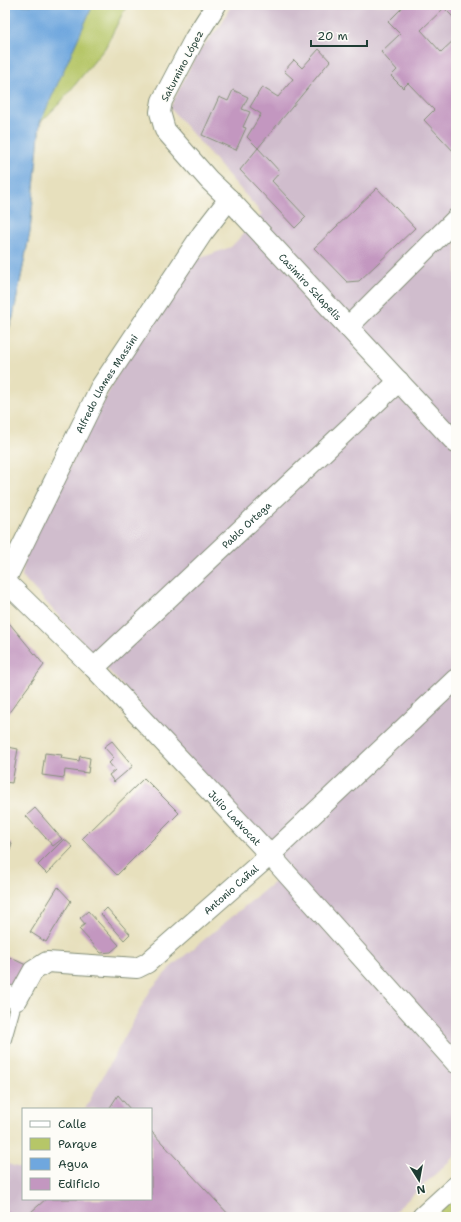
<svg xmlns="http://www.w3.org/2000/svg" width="461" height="1222" font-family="'Shantell Sans',sans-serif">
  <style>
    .industrial { fill: #d0bdcd }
    .green { fill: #b6c668; stroke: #6a824e }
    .water { fill: #6fa7de; stroke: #477289 }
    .building { fill: #c397c0 }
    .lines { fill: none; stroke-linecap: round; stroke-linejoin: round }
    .service-casing { stroke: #838e78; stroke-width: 12 }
    .minor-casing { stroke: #838e78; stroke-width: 22 }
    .service { stroke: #fff; stroke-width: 10 }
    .minor { stroke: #fff; stroke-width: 20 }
    .labels { text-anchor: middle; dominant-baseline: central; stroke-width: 3; stroke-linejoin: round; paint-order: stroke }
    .street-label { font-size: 10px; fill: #1f3d34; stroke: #fdfcf7 }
  </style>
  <rect width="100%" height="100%" fill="#fdfcf7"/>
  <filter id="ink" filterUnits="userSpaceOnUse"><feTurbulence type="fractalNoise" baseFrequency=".025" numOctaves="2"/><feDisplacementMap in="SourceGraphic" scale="8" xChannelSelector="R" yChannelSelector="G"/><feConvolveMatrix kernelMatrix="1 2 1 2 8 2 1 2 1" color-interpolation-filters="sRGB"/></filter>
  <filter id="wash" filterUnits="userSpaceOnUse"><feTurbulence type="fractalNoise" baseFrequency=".012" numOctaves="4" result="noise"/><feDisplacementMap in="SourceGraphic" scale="16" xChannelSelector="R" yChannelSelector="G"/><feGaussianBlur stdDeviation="0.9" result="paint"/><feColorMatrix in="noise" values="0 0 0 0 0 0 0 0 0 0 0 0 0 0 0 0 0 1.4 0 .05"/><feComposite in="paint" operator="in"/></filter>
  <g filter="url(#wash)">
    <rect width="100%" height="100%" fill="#e7e0bd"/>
    <path class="industrial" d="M231 5H456V1155L389 1217H5V1163L23 1169V1199H151V1109H85L151 989 172 966 290 869 22 576 25 553 173 268 231 247 262 214 170 108 197 53 221 25Z"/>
    <path class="green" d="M5 5H127L105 48 60 103 40 123 30 232 13 317 5 339Z
      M456 1186V1217H422Z"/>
    <path class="water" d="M5 5H93L40 123 30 232 13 317 5 339Z"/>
    <g id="blocks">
      <path class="building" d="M405 5H456V20L444 8 421 30 441 52 456 38V154L424 120 434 110 408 83 403 88 391 76 397 70 381 52 400 34 388 22Z
        M319 49 330 61 258 148 247 137 261 114 250 107 262 87 278 97 293 79 284 71 294 60 302 68Z
        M233 90 248 97 242 109 250 112 243 127 246 128 236 150 202 135 219 97 228 101Z
        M258 148 280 172 272 181 306 217 295 228 240 170Z
        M377 188 415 228 359 281 347 282 314 248Z
        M5 618 44 665 5 718Z
        M112 741 133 766 114 782 109 775 115 770 109 763 114 758 104 747Z
        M8 747 18 749 12 783 5 782V756H6Z
        M45 753 62 755 61 758 79 761 80 756 90 758 88 773 65 770 64 778 42 775Z
        M144 778 179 813 117 875 82 839Z
        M35 808 62 839 53 846 26 816Z
        M64 839 73 847 47 874 38 865Z
        M5 840 12 843 5 866Z
        M58 887 71 901 46 942 30 932Z
        M107 908 130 934 124 940 101 914Z
        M88 911 119 945 111 952 101 953 79 929 85 924 80 918Z
        M5 955 28 966 16 991 5 985Z
        M118 1095 130 1109H109Z
        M151 1131 231 1217H36L31 1212 46 1199H151Z
        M5 1211 19 1217H5Z"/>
    </g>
  </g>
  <g filter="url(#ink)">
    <use href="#blocks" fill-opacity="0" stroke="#838e78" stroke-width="1"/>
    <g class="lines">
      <g class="service-casing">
        <path id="service" d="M5 1043 17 1000"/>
      </g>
      <g class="minor-casing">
        <g id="minor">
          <path id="s1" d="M216 5 195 38 162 101 160 112 165 130 209 180 229 199 456 443"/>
          <path d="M348 327 456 219"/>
          <path id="s2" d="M5 581 94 668 270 855 456 1063"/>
          <path id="s3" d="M5 581 100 388 202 234 229 199"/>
          <path id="s4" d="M94 668 399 381"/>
          <path id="s5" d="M5 994 17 1000 33 971 47 962 137 968 147 963 270 855 456 679"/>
          <path d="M422 1217 456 1186"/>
        </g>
      </g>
      <use href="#service" class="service"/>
      <use href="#minor" class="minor"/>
    </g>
  </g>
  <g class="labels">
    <g class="street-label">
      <text transform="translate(182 66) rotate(-62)">Saturnino López</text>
      <text stroke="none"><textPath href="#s1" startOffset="354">Casimiro Szlapelis</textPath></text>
      <text stroke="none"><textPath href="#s3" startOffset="222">Alfredo Llames Massini</textPath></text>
      <text stroke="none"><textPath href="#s4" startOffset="209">Pablo Ortega</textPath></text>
      <text stroke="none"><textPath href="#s2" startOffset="330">Julio Ladvocat</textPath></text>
      <text stroke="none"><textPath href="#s5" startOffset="276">Antonio Cañal</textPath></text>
    </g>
  </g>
  <rect width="461" height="1222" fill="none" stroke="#fdfcf7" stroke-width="20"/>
  <rect x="22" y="1108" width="130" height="92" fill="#fdfcf7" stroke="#a4b0a9"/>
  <rect x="30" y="1121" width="20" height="6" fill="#ffffff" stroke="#a4b0a9"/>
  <text x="58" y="1128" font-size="12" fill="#1f3d34">Calle</text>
  <rect x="30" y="1138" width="20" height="12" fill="#b6c668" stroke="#a4b0a9"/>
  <text x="58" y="1148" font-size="12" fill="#1f3d34">Parque</text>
  <rect x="30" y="1158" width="20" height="12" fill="#6fa7de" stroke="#a4b0a9"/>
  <text x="58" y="1168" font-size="12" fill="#1f3d34">Agua</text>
  <rect x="30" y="1178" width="20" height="12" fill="#c397c0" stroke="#a4b0a9"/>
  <text x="58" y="1188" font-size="12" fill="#1f3d34">Edificio</text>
  <g transform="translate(419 1180) rotate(169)" stroke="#fdfcf7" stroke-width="3" paint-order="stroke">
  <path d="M0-3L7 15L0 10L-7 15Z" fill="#1f3d34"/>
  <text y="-6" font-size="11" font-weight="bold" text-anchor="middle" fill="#1f3d34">N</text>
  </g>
  <path d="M311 40v6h56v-6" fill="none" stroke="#1f3d34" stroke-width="2"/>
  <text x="317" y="40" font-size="12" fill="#1f3d34" stroke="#fdfcf7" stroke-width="3" paint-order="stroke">20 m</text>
</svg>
